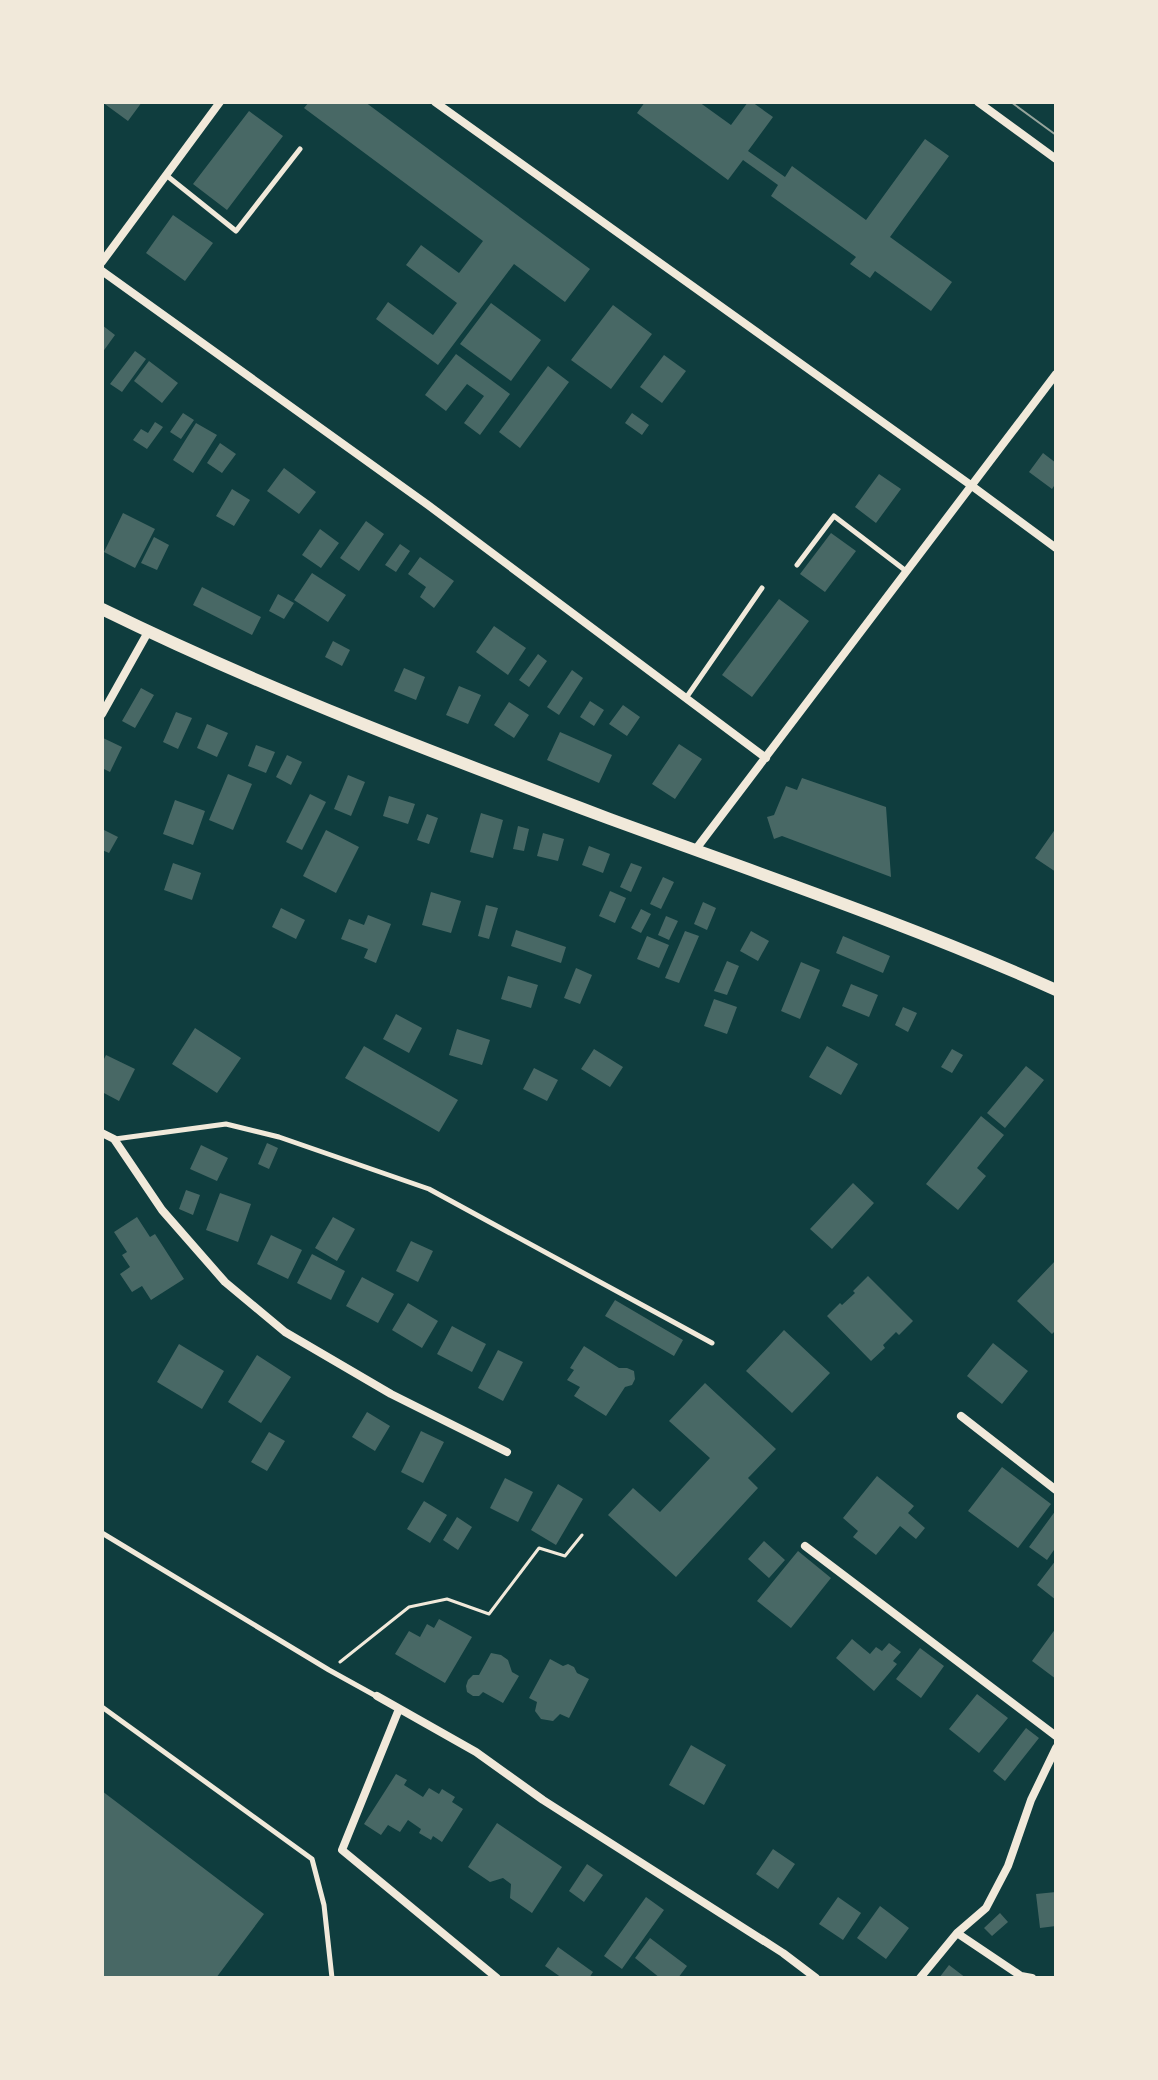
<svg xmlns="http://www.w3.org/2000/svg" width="1158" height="2080" font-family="Helvetica,sans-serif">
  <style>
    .building { fill: #486865 }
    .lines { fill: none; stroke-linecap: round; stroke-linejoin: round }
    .path { stroke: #f1e9da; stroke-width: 3 }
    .service { stroke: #f1e9da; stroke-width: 5 }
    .minor { stroke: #f1e9da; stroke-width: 8 }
    .tertiary { stroke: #f1e9da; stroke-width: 12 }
    .tram { stroke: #97a49c; stroke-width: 2 }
  </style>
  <rect width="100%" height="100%" fill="#0f3d3e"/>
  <path class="building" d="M102 102H142L128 121Z
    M309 102H365L590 269 565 302 514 264 438 365 376 319 388 302 433 335 457 303 406 265 421 245 459 273 483 241 304 108Z
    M645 102H699L731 125 748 102H752L773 117 748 151 785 177 792 166 866 220 925 139 949 156 890 237 952 282 931 311 875 271 870 278 850 264 856 257 771 196 778 185 743 160 728 180 637 113Z
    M249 111 283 136 227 210 193 184Z
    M173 215 213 243 185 281 146 253Z
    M491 303 541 340 511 381 460 344Z
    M613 305 652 334 611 389 571 360Z
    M102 325 115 335 102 353Z
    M135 351 146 359 122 392 110 384Z
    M456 354 510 394 480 435 464 423 484 396 467 384 446 411 425 395Z
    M664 355 686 371 662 403 640 387Z
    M149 361 178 383 162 403 134 381Z
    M548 366 569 382 520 448 499 432Z
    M183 413 194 420 181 439 170 432Z
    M632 413 649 425 642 435 625 423Z
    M155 422 163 427 147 449 133 440 141 429 148 433Z
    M196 423 217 435 193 473 173 460Z
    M220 443 236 454 222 473 207 463Z
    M1043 453 1056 463V483L1052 489 1029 472Z
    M284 468 316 492 299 514 267 491Z
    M879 474 901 489 876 523 855 507Z
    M232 489 250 500 234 526 216 516Z
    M123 513 155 529 135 568 104 552Z
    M366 521 384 534 359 571 340 558Z
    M320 529 339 543 321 568 302 555Z
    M831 533 856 551 825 592 800 574Z
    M154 537 169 545 157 570 141 563Z
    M400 544 410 551 396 572 385 565Z
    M420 557 454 581 434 608 420 597 426 587 408 574Z
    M312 573 346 595 328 622 294 600Z
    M202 587 261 617 252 635 193 605Z
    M278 594 294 603 284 619 269 611Z
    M779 599 809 621 752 697 722 675Z
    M494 626 526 648 508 675 476 652Z
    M333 641 350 650 342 666 325 657Z
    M538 654 547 661 529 687 519 680Z
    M404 668 425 677 416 700 394 691Z
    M572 670 583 678 559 715 547 707Z
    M459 686 481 695 468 724 446 715Z
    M141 688 154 695 135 728 122 721Z
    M590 701 604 710 594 726 580 717Z
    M509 702 529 715 514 738 494 725Z
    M623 705 640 717 627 736 609 724Z
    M176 712 192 718 178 749 163 742Z
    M207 724 228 733 217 757 197 748Z
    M560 732 612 755 599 783 547 760Z
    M103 738 122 747 110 772 102 768Z
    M679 744 702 759 675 799 652 784Z
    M256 745 275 752 266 773 248 766Z
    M287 755 302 762 291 785 276 777Z
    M228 774 252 784 233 830 209 820Z
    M348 775 365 782 351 816 334 809Z
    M802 778 886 807 891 877 782 836 774 839 767 817 774 815 786 786 797 790Z
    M310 794 326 802 302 850 286 842Z
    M389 796 415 804 408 824 383 816Z
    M175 800 205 811 193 845 163 834Z
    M481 813 503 820 493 858 470 852Z
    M427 814 438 818 429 844 417 840Z
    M518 826 529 829 524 851 513 849Z
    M1056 828V872L1035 858Z
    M102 829 118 837 109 853 102 850Z
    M326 830 359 847 336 893 303 876Z
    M543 833 564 839 558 861 537 856Z
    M589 846 610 854 603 873 582 865Z
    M173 863 201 873 192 900 164 890Z
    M631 863 642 867 631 892 620 887Z
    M663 877 674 882 661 909 650 904Z
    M610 891 626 898 615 923 599 916Z
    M431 892 461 901 451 933 422 925Z
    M703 902 716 908 707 930 694 924Z
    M486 905 498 908 489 939 478 936Z
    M281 908 305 920 296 939 272 927Z
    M641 909 651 914 641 933 631 928Z
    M368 915 391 924 376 963 364 958 368 949 341 939 349 919 364 925Z
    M666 916 678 921 669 940 658 935Z
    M516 930 566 947 561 963 511 946Z
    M685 931 699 936 679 983 665 978Z
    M751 931 769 941 758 961 740 951Z
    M647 936 669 945 659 968 637 959Z
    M843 936 890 956 883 973 836 953Z
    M727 961 739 966 727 995 714 991Z
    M801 962 820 970 800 1019 781 1011Z
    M576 968 592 975 580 1004 564 998Z
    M508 976 538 985 531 1008 501 999Z
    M851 984 878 995 869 1017 842 1006Z
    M714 999 737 1007 727 1034 704 1026Z
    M903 1007 917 1013 908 1032 895 1025Z
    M396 1014 422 1028 409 1053 383 1039Z
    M195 1028 241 1058 217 1093 172 1064Z
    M457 1029 490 1040 482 1065 449 1055Z
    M364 1046 458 1100 439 1132 345 1078Z
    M827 1046 858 1064 841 1095 809 1077Z
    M594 1049 623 1067 610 1087 581 1069Z
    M952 1049 963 1055 952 1073 941 1067Z
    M106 1055 135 1069 119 1101 102 1092V1063Z
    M1026 1066 1044 1080 1005 1128 987 1113Z
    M534 1068 558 1080 547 1101 523 1089Z
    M981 1116 1004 1135 977 1168 986 1176 958 1210 926 1184Z
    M267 1143 278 1148 269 1169 258 1164Z
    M201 1145 228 1158 217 1181 190 1169Z
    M853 1183 874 1203 832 1249 810 1229Z
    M186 1190 200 1195 193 1215 179 1209Z
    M220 1193 251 1204 238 1242 206 1230Z
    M137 1217 150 1237 155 1234 184 1279 151 1300 142 1286 132 1292 120 1274 130 1267 122 1255 127 1252 114 1232Z
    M333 1217 355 1229 337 1261 315 1248Z
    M271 1235 302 1250 288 1279 257 1264Z
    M411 1241 433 1251 418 1282 396 1271Z
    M312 1254 345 1271 331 1300 297 1283Z
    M1056 1260V1330L1052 1334 1017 1301Z
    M868 1276 913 1321 899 1335 896 1332 883 1345 885 1348 871 1361 827 1316 840 1303 842 1305 855 1293 853 1291Z
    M362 1277 394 1294 378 1323 346 1306Z
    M615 1300 683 1340 674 1356 605 1316Z
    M408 1303 438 1321 422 1348 392 1330Z
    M452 1326 486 1344 472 1372 437 1354Z
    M784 1330 830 1373 792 1413 746 1371Z
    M993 1343 1028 1371 1002 1404 967 1376Z
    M179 1344 224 1371 202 1409 157 1382Z
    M584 1346 619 1368H627L634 1371 635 1379 632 1385 625 1387 606 1416 574 1396 580 1387 567 1380 574 1370 570 1368Z
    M498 1350 523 1362 503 1401 478 1388Z
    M257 1355 291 1377 261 1423 228 1402Z
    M705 1383 776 1449 748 1478 758 1488 676 1577 608 1515 633 1488 660 1512 710 1458 669 1421Z
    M367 1412 390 1426 375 1451 352 1437Z
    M421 1431 444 1442 423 1483 401 1472Z
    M269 1432 285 1441 267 1471 251 1462Z
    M1002 1467 1051 1504 1018 1548 968 1511Z
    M877 1476 914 1506 908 1513 925 1528 916 1539 900 1526 876 1555 853 1537 858 1531 843 1518Z
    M505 1478 533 1492 518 1522 490 1508Z
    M558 1484 583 1499 556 1545 531 1530Z
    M424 1501 447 1515 430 1543 407 1529Z
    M1056 1510V1547L1047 1560 1029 1547Z
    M457 1517 472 1527 458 1550 443 1540Z
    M764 1541 785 1560 769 1578 748 1559Z
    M798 1551 831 1578 791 1628 757 1601Z
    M1056 1560V1600L1037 1585Z
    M439 1619 472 1637 445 1683 395 1654 409 1631 420 1637 427 1624 434 1628Z
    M1056 1628V1679L1032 1661Z
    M852 1639 870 1654 876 1647 882 1651 889 1643 901 1652 893 1661 897 1664 874 1691 836 1658Z
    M920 1648 944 1666 921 1698 896 1679Z
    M491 1653 501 1655 508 1660 512 1672 519 1676 503 1703 483 1692 479 1696H473L467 1692 466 1686 468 1680 473 1675H479Z
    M550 1659 563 1666 568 1664 574 1667 577 1673 589 1679 569 1718 560 1714 553 1721 541 1719 535 1711 537 1702 529 1698Z
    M977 1694 1008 1718 979 1753 949 1729Z
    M1026 1728 1039 1738 1005 1781 993 1771Z
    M691 1745 726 1765 704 1805 669 1785Z
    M396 1774 407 1780 404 1785 423 1797 429 1788 439 1794 442 1789 455 1797 452 1802 463 1809 442 1842 433 1836 431 1840 419 1833 421 1829 408 1820 400 1832 388 1825 381 1835 364 1824Z
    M102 1791 264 1914 216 1978H102Z
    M497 1823 562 1867 532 1913 510 1898 511 1884 503 1878 490 1882 468 1867Z
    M773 1849 795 1864 778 1889 756 1874Z
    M587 1864 603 1875 584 1902 569 1891Z
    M1056 1892V1926L1040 1928 1036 1894Z
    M646 1897 664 1910 622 1969 604 1956Z
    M838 1897 861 1913 843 1940 819 1924Z
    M880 1906 909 1928 886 1959 857 1938Z
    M1000 1913 1008 1922 992 1936 984 1928Z
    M650 1938 687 1966 678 1978H660L635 1958Z
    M558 1947 593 1972 589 1978H562L545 1966Z
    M949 1965 966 1978H939Z"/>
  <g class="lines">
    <path class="path" d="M340 1662 409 1607 447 1599 489 1614 539 1548 565 1556 582 1535"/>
    <path class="service" d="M166 175 236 231 300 149
      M797 565 834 516 906 571
      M686 698 762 588
      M115 1139 226 1124 279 1137 429 1189 712 1343
      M102 1533 329 1670 376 1696
      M102 1707 312 1859 324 1905 332 1978"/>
    <path class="minor" d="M435 102 972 486 1056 548
      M978 102 1056 159
      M102 262 220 102
      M102 271 428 505 766 758
      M102 714 148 632
      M696 849 1056 374
      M102 1133 114 1139 162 1210 225 1282 285 1332 391 1394 507 1452
      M961 1416 1056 1490
      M805 1546 1056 1736
      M377 1696 476 1752 543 1800 783 1953 816 1978
      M399 1709 342 1850 497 1978
      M957 1933 1021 1976 1032 1978
      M920 1978 957 1933 986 1908 1008 1866 1031 1800 1056 1748"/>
    <path class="tertiary" d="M102 609C267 690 439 755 610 819 760 874 911 925 1056 990"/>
    <path class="tram" d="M1011 102 1056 135"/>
  </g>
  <rect width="1158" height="2080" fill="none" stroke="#f1e9da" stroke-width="208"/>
</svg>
